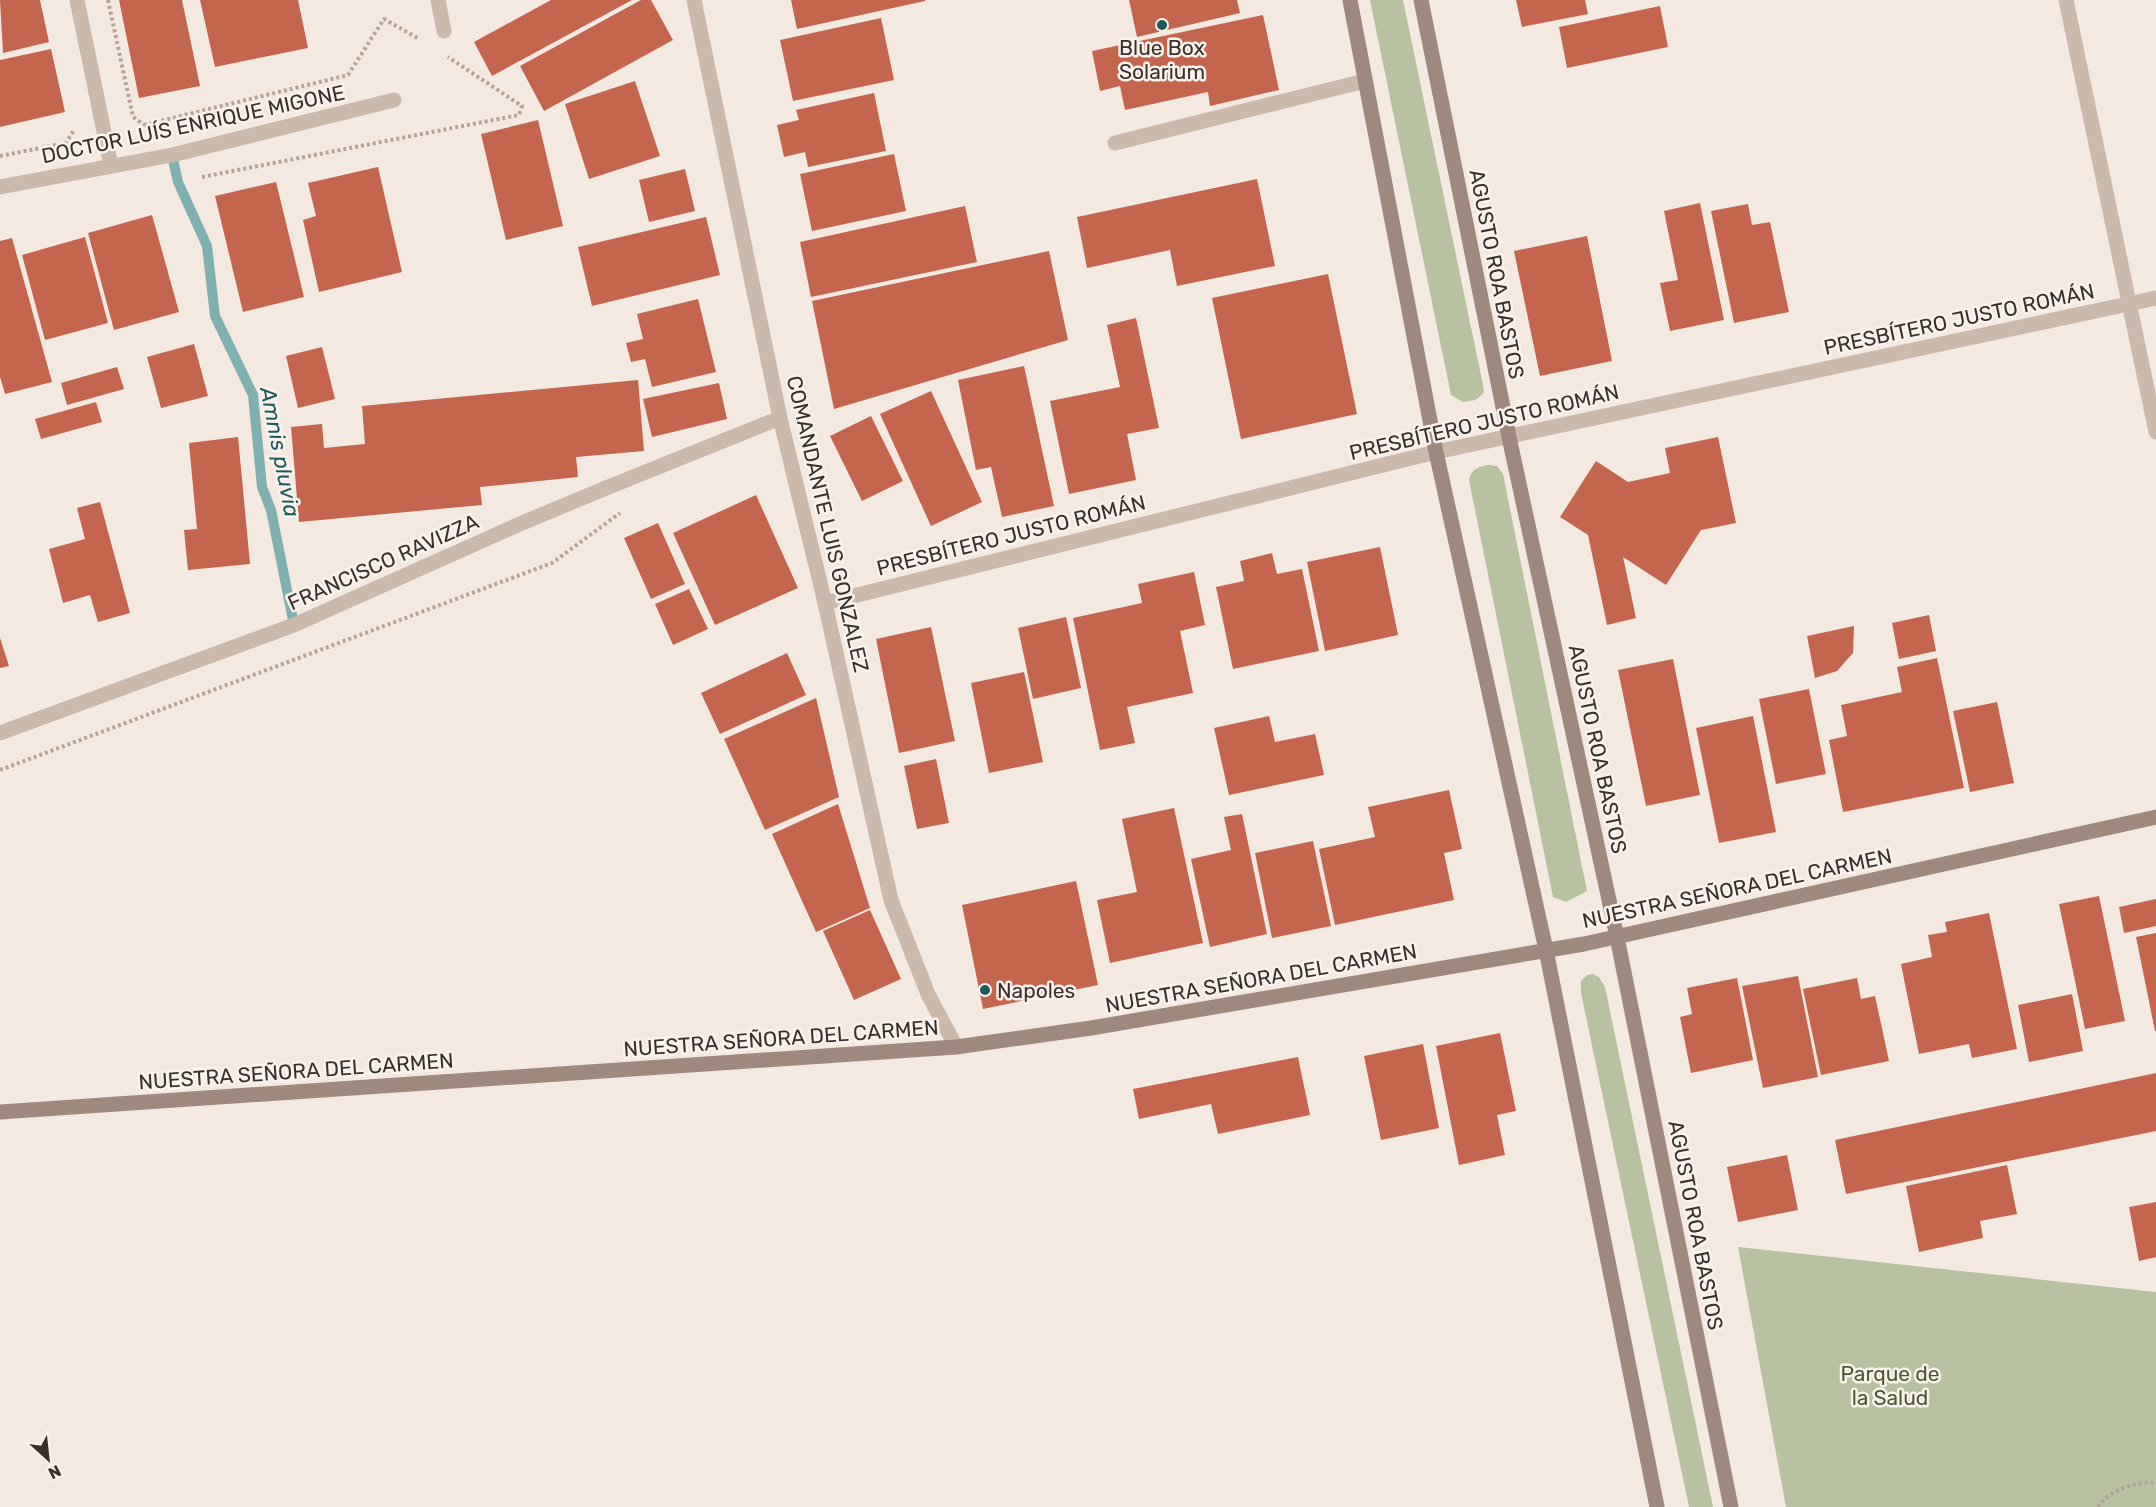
<svg xmlns="http://www.w3.org/2000/svg" width="2156" height="1507" font-family="Rubik,sans-serif">
  <style>
    .green { fill: #b8c2a0 }
    .lines { fill: none; stroke-linecap: round; stroke-linejoin: round }
    .stream { stroke: #7fb0b0; stroke-width: 10 }
    .building { fill: #c4654d }
    .path { stroke: #b7a396; stroke-width: 4; stroke-dasharray: 3 3; stroke-linecap: butt }
    .lane { stroke: #cbb9ac; stroke-width: 15 }
    .street { stroke: #cbb9ac; stroke-width: 15 }
    .secondary { stroke: #9f887d; stroke-width: 15 }
    .poi-dot { fill: #20595b; stroke: #faf3ed; stroke-width: 2 }
    .labels { text-anchor: middle; dominant-baseline: central; stroke-width: 5; stroke-linejoin: round; paint-order: stroke }
    .poi-label { font-size: 21px; fill: #392f2b; stroke: #faf3ed }
    .street-label { font-size: 21px; fill: #392f2b; stroke: #faf3ed }
    .park-label { font-size: 21px; fill: #4a582e; stroke: #faf3ed }
    .water-label { font-size: 22px; font-style: italic; fill: #20595b; stroke: #faf3ed }
  </style>
  <rect width="100%" height="100%" fill="#f3e9e0"/>
  <path class="green" d="M1370 0H1403L1484 390 1483 394 1475 400 1463 402 1451 395Z
    M1488 465 1497 466 1503 474 1587 891 1566 902 1553 897 1469 480C1472 469 1477 467 1488 465Z
    M1593 974 1599 977 1605 987 1713 1507H1689L1581 993V981L1587 975Z
    M1738 1247 2156 1292V1507H1786Z"/>
  <g class="lines">
    <path class="stream" d="M172 155 178 182 207 246 215 316 253 395 262 487 271 510 294 625"/>
  </g>
  <path class="building" d="M0 0H40L49 42 3 53Z
    M119 0H182L200 86 139 98Z
    M200 0H298L308 48 215 67Z
    M551 0H632L492 76 474 42Z
    M641 0H651L673 40 544 111 520 66Z
    M791 0H925V1L797 29Z
    M1129 0H1237L1240 13 1137 37Z
    M1516 0H1585L1588 14 1522 27Z
    M1660 6 1668 47 1567 68 1559 27Z
    M1263 15 1279 90 1210 106 1208 92 1125 110 1120 86 1100 91 1092 51Z
    M881 18 894 80 793 101 780 40Z
    M51 49 65 112 0 127V60Z
    M635 81 660 156 589 179 565 104Z
    M874 93 886 151 808 167 805 152 784 157 777 125 799 120 796 110Z
    M538 120 563 226 506 240 481 134Z
    M894 154 906 211 812 231 800 174Z
    M378 167 402 272 319 292 303 220 316 216 308 183Z
    M685 169 695 211 649 222 639 180Z
    M1257 179 1275 266 1177 286 1170 250 1087 268 1077 217Z
    M276 182 304 297 243 312 215 196Z
    M1700 203 1724 320 1670 331 1660 283 1678 280 1664 211Z
    M1748 204 1752 225 1770 222 1789 312 1734 323 1711 211Z
    M965 206 977 262 811 297 800 242Z
    M152 215 179 312 114 330 88 233Z
    M706 217 720 275 592 306 578 247Z
    M1587 236 1612 361 1540 376 1514 251Z
    M85 237 108 323 45 340 22 255Z
    M12 238 52 382 5 394 0 377V241Z
    M1049 251 1068 340 834 409 812 301Z
    M1328 274 1357 414 1241 439 1212 298Z
    M698 299 716 372 652 387 645 359 631 362 626 343 643 339 637 314Z
    M1136 318 1159 428 1127 434 1136 480 1069 494 1050 401 1120 387 1107 325Z
    M194 344 208 396 161 408 147 357Z
    M322 347 335 399 298 408 286 356Z
    M1024 366 1054 506 1002 517 991 467 976 470 958 380Z
    M117 367 124 389 67 405 61 383Z
    M638 380 644 451 576 457 578 477 480 487 482 505 299 522 291 427 322 424 324 448 365 444 362 406Z
    M719 383 727 419 652 437 643 399Z
    M931 391 982 502 931 526 880 414Z
    M96 402 102 422 41 439 35 419Z
    M871 416 903 481 862 501 830 436Z
    M238 437 250 564 188 570 184 530 197 529 189 443Z
    M1718 437 1736 523 1701 530 1666 585 1623 557 1636 618 1607 625 1588 535 1560 517 1596 461 1628 482 1670 473 1665 448Z
    M756 495 798 588 715 625 673 533Z
    M100 502 130 613 98 622 90 595 63 603 49 549 85 539 77 508Z
    M658 523 685 584 651 599 624 538Z
    M1380 547 1398 635 1325 651 1307 562Z
    M1272 553 1277 574 1302 569 1319 651 1233 669 1216 587 1244 581 1240 561Z
    M1194 572 1205 625 1180 631 1193 693 1127 707 1135 743 1100 750 1073 618 1142 603 1138 584Z
    M689 589 708 629 673 645 655 604Z
    M1929 615 1936 651 1899 659 1892 623Z
    M1066 617 1081 688 1033 699 1018 628Z
    M1854 626 1853 653 1837 671 1815 678 1807 636Z
    M931 627 955 741 899 753 876 639Z
    M0 638 9 666 0 668Z
    M787 653 806 695 720 734 701 693Z
    M1937 658 1964 788 1843 812 1829 740 1847 736 1841 705 1902 692 1897 667Z
    M1673 659 1700 795 1646 806 1618 670Z
    M1024 672 1043 762 989 773 971 683Z
    M1809 689 1826 774 1776 784 1759 699Z
    M816 698 839 797 765 830 724 739Z
    M1997 702 2014 783 1970 792 1953 711Z
    M1269 716 1275 742 1315 734 1324 775 1229 795 1214 728Z
    M1753 716 1776 832 1719 843 1696 728Z
    M936 759 949 823 917 829 904 766Z
    M1449 790 1462 849 1444 853 1454 900 1335 925 1319 849 1375 837 1368 807Z
    M838 804 870 908 816 932 772 834Z
    M1174 808 1203 943 1110 963 1097 900 1137 892 1122 819Z
    M1242 814 1267 934 1210 947 1191 859 1231 850 1224 817Z
    M1313 841 1331 926 1272 938 1255 853Z
    M1076 881 1098 985 983 1009 962 905Z
    M2099 896 2125 1021 2085 1029 2059 904Z
    M2156 899V926L2124 933 2119 907Z
    M870 910 901 979 854 1000 823 931Z
    M1989 913 2017 1049 1972 1058 1969 1044 1919 1054 1901 964 1932 957 1928 935 1947 932 1945 922Z
    M2156 933V1031H2155L2136 937Z
    M1798 976 1818 1077 1763 1088 1742 986Z
    M1737 978 1753 1060 1691 1073 1680 1017 1692 1014 1687 988Z
    M1857 978 1861 999 1875 996 1889 1061 1821 1075 1803 989Z
    M2072 994 2083 1051 2029 1062 2018 1005Z
    M1500 1033 1516 1111 1497 1115 1505 1155 1459 1165 1436 1046Z
    M1423 1044 1439 1128 1381 1140 1364 1056Z
    M1298 1057 1310 1115 1218 1134 1211 1104 1139 1119 1133 1089Z
    M2156 1073V1131L1846 1194 1835 1140Z
    M1787 1155 1798 1210 1738 1222 1727 1167Z
    M2007 1165 2017 1214 1980 1221 1983 1238 1919 1252 1906 1186Z
    M2156 1202V1257L2139 1261 2129 1207Z"/>
  <g class="lines">
    <path class="path" d="M108 0 133 117 144 125
      M144 125 348 75 384 19 419 39
      M0 156 66 143 74 130
      M202 177 519 115 522 106 448 57
      M0 770 552 563 620 513
      M2098 1507C2109 1490 2136 1481 2156 1483"/>
    <path class="lane" d="M438 0 444 31
      M1115 143 1365 81
      M606 488 780 418"/>
    <path class="street" d="M77 0 111 166
      M694 0 780 418 825 603 891 900 928 994 956 1047
      M2066 0 2156 432
      M0 187 172 155 394 100
      M825 603 1436 452 2156 298
      M0 733 294 625 522 523 606 488"/>
    <path class="secondary" d="M1350 0 1436 452 1546 950 1657 1507
      M1421 0 1509 437 1617 937 1731 1507
      M0 1112 956 1047 1091 1028 1584 944 2156 817"/>
  </g>
  <g class="poi-dot">
    <circle cx="1162" cy="25" r="6"/>
    <circle cx="985" cy="990" r="6"/>
  </g>
  <g class="labels">
    <g class="poi-label">
      <text x="1162" y="47">Blue Box<tspan x="1162" dy="24">Solarium</tspan></text>
      <text x="997" y="990" text-anchor="start">Napoles</text>
    </g>
    <g class="street-label">
      <text transform="translate(193 124) rotate(-12)">DOCTOR LUÍS ENRIQUE MIGONE</text>
      <text transform="translate(1497 274) rotate(79)">AGUSTO ROA BASTOS</text>
      <text transform="translate(1959 319) rotate(-12)">PRESBÍTERO JUSTO ROMÁN</text>
      <text transform="translate(1484 422) rotate(-13)">PRESBÍTERO JUSTO ROMÁN</text>
      <text transform="translate(828 524) rotate(77)">COMANDANTE LUIS GONZALEZ</text>
      <text transform="translate(1011 535) rotate(-14)">PRESBÍTERO JUSTO ROMÁN</text>
      <text transform="translate(383 562) rotate(-24)">FRANCISCO RAVIZZA</text>
      <text transform="translate(1598 749) rotate(78)">AGUSTO ROA BASTOS</text>
      <text transform="translate(1737 888) rotate(-12)">NUESTRA SEÑORA DEL CARMEN</text>
      <text transform="translate(1261 978) rotate(-10)">NUESTRA SEÑORA DEL CARMEN</text>
      <text transform="translate(781 1038) rotate(-4)">NUESTRA SEÑORA DEL CARMEN</text>
      <text transform="translate(296 1071) rotate(-4)">NUESTRA SEÑORA DEL CARMEN</text>
      <text transform="translate(1696 1225) rotate(79)">AGUSTO ROA BASTOS</text>
    </g>
    <g class="park-label">
      <text x="1890" y="1373">Parque de<tspan x="1890" dy="24">la Salud</tspan></text>
    </g>
    <g class="water-label">
      <text transform="translate(280 452) rotate(79)">Amnis pluvia</text>
    </g>
  </g>
  <g transform="translate(48 1459) rotate(153)" stroke="#faf3ed" stroke-width="4.5" paint-order="stroke">
  <path d="M0-4.5L10 22L0 15L-10 22Z" fill="#392f2b"/>
  <text y="-9" font-size="16" font-weight="bold" text-anchor="middle" fill="#392f2b">N</text>
  </g>
</svg>
